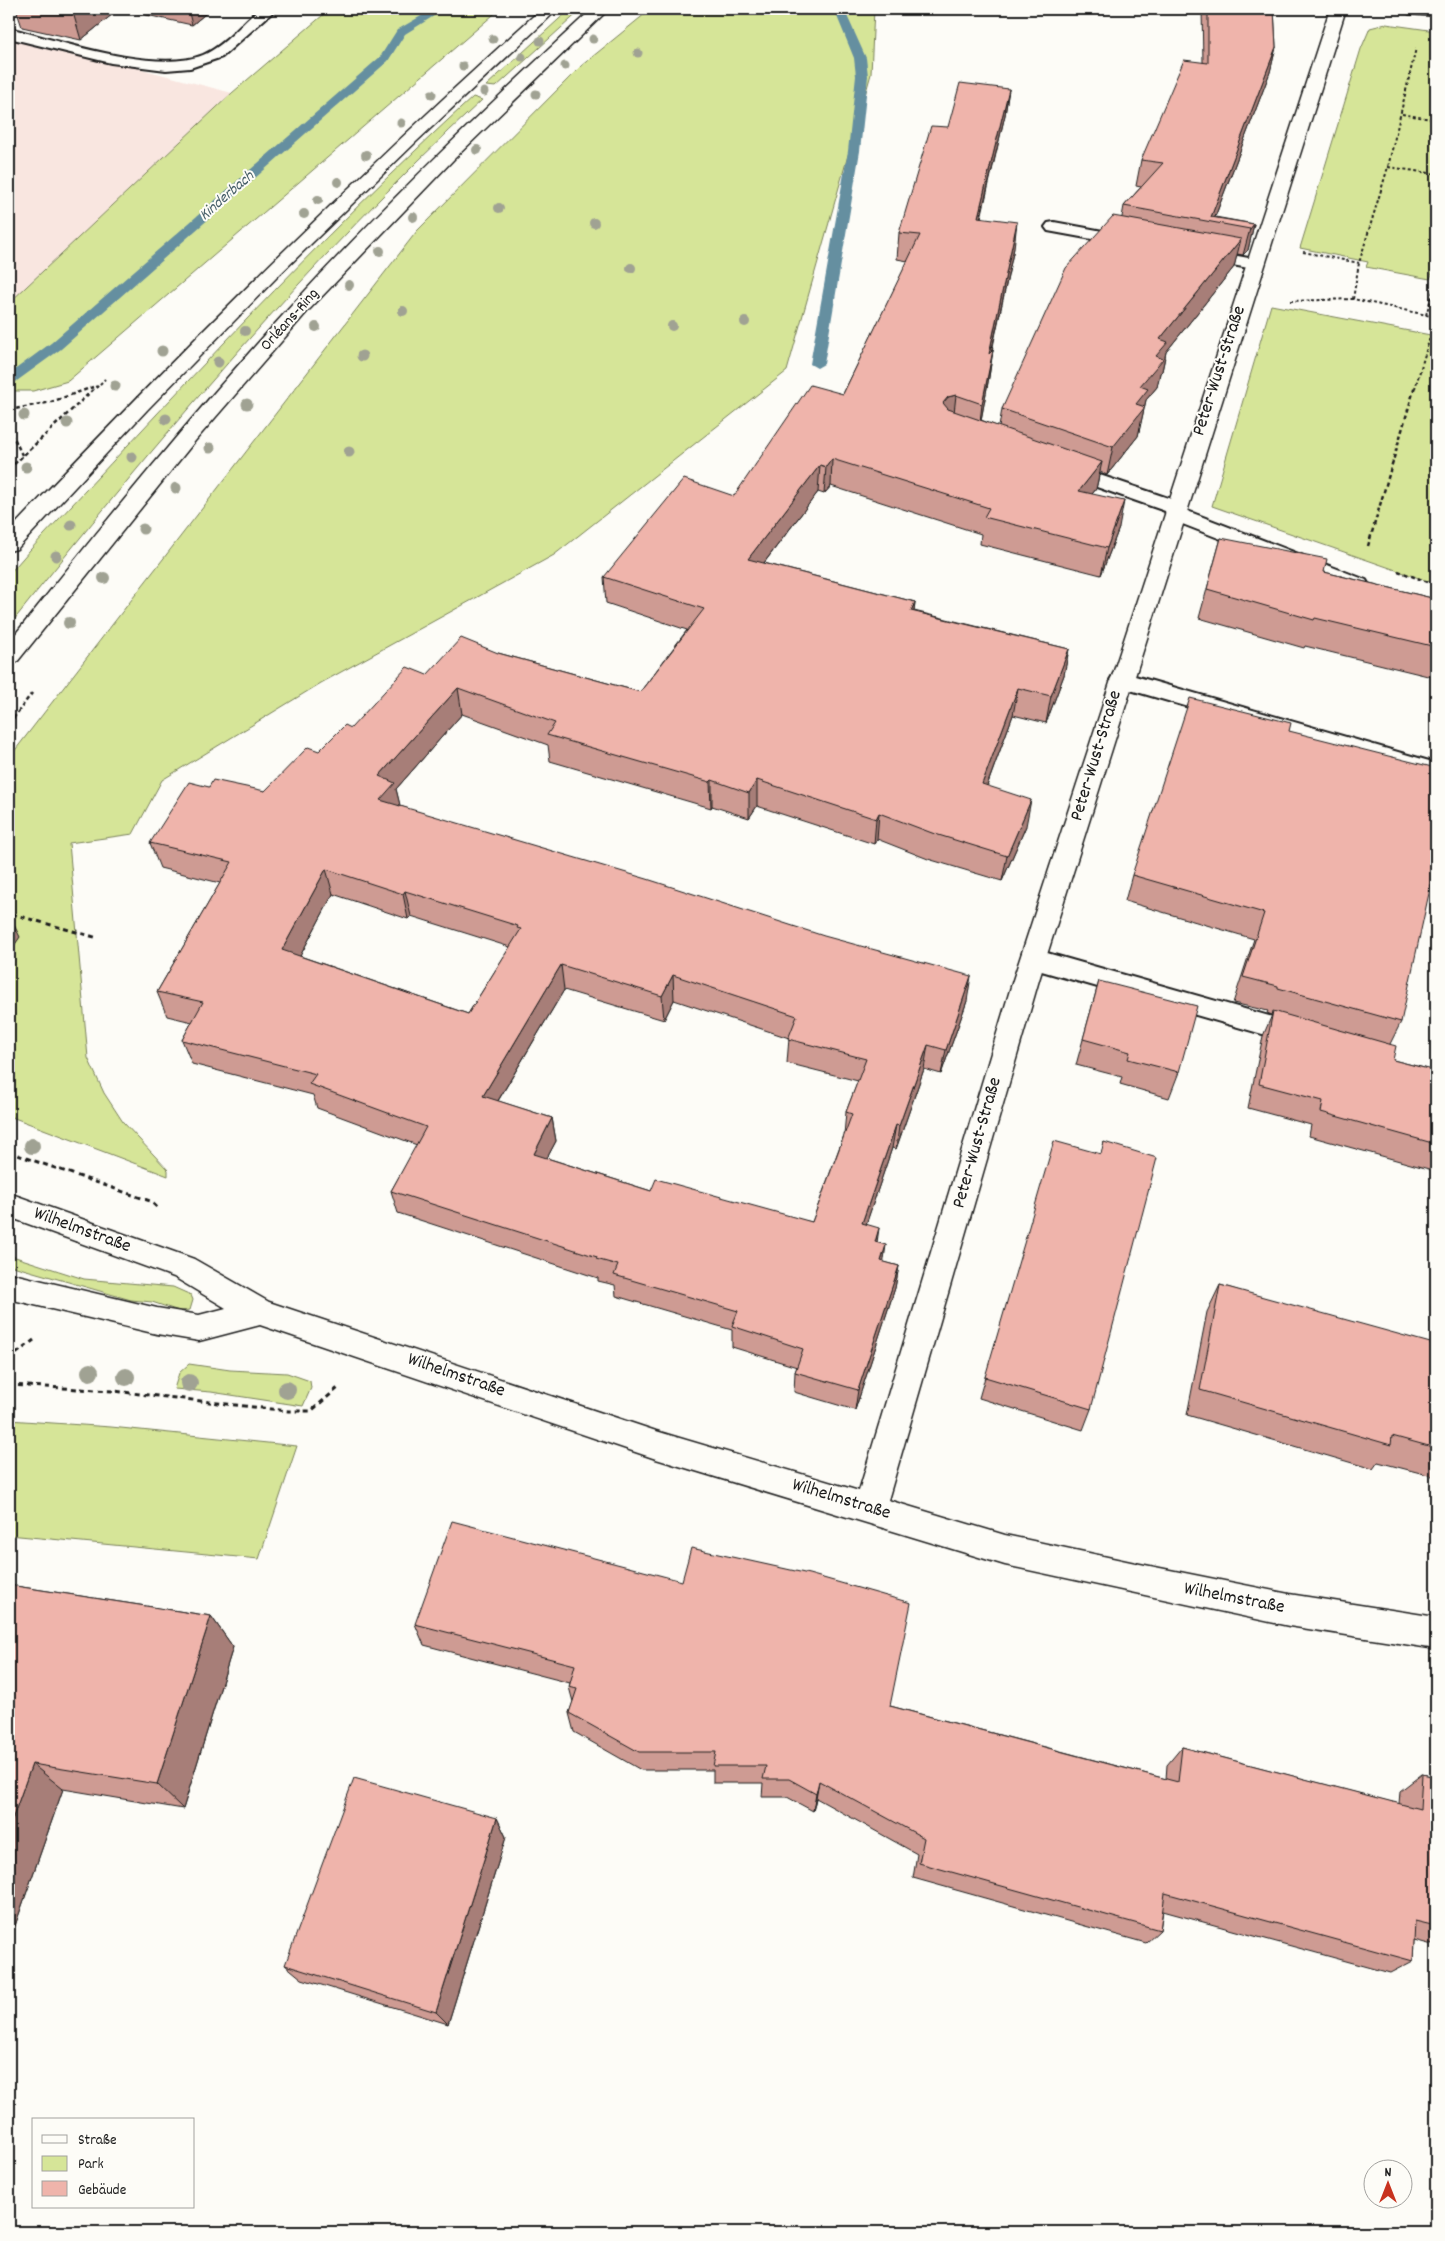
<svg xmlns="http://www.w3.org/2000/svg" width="1445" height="2241" font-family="Dekko,sans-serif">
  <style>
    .built { fill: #f9e6e0 }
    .green { fill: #d6e598; stroke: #79805a }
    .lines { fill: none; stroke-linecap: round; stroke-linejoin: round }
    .stream { fill: #658fa0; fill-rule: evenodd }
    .lane-casing { stroke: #1c1c1c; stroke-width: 4 }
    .street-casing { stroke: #1c1c1c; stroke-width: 3 }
    .primary-casing { stroke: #1c1c1c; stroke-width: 3 }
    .path-far2 { stroke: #1c1c1c; stroke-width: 2; stroke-dasharray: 3 2.5; stroke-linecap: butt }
    .path-far1 { stroke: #1c1c1c; stroke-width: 2.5; stroke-dasharray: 4 3; stroke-linecap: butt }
    .path { stroke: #1c1c1c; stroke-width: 3; stroke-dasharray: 5 4; stroke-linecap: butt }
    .lane { fill: #fdfcf7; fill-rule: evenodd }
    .street { fill: #fdfcf7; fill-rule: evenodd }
    .primary { fill: #fdfcf7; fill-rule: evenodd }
    .tree { fill: #a0a293 }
    .wall { fill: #ce9b93; stroke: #1c1c1c; fill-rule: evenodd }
    .shaded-wall { fill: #a77e78; stroke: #1c1c1c }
    .building { fill: #efb4ab; stroke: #1c1c1c; fill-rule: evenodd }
    .labels { text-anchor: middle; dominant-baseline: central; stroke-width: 4; stroke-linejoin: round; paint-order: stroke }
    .far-water-label { font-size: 16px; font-style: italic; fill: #475f69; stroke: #fdfcf7 }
    .far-street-label { font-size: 16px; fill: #1c1c1c; stroke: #fdfcf7 }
    .street-label { font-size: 19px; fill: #1c1c1c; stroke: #fdfcf7 }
  </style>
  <rect width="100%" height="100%" fill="#fdfcf7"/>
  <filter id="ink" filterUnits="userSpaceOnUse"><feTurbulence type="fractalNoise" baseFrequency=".02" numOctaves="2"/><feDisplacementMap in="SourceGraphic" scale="10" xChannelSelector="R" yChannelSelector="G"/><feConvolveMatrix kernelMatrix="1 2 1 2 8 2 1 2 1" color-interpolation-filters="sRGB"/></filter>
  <g filter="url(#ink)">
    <path class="built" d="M9 34 232 93 9 303Z"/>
    <path class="green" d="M330 9H500L68 381 33 391H9V303L232 93Z
      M570 9H582L496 87 486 86Z
      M651 9H874L871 74 787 371 554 555 321 683 162 780 133 834 69 843 88 1058 104 1093 123 1122 168 1170V1176L9 1116V758L417 231 581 66Z
      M1386 24 1436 31V261L1430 279 1366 267 1368 262 1300 248 1361 49 1370 28Z
      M473 97 482 100C309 260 156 442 9 626V574L30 550C174 396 317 239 473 97Z
      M1271 305 1436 336V584L1212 506Z
      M9 1255 84 1279 173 1287 191 1295 193 1300 190 1310 179 1311 152 1302 131 1300 9 1265Z
      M189 1364 230 1370 287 1373 310 1381 311 1388 303 1406 211 1392 174 1389 179 1373Z
      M9 1420 111 1427 297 1446 259 1559 9 1535Z"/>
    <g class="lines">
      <path class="stream" d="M433 9H445L405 34 388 61 61 349 14 383 9 384V374L51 343 380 57 397 30Z
        M834 9H844L866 58 868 76 860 151 824 364 817 368 810 364 848 151 856 76 854 58Z"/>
      <g class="lane-casing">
        <path id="lane" d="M259 9H276L222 57 190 68 166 70 111 63 9 38V28C59 41 155 74 203 55 225 46 242 23 259 9Z
          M1054 222 1130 236 1136 237 1139 241 1136 245 1130 246 1048 231 1045 227 1048 223Z
          M1200 249 1254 259 1260 260 1263 264 1260 268 1254 269 1194 258 1191 254 1194 250Z
          M1064 463 1183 503 1185 510 1366 580 1369 585 1366 590 1359 592 1352 590 1167 518 1165 511 1057 473 1054 469 1057 465Z
          M1121 672 1436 763V779L1113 685 1110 680 1113 675Z
          M1033 949 1301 1025 1310 1028 1314 1035 1310 1042 1301 1045 1024 966 1021 959 1024 952Z"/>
      </g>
      <g class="street-casing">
        <path id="street" d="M1330 9H1346L1039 980 888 1500 1005 1535 1140 1564 1289 1594 1436 1617V1649L1289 1626 1005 1565 656 1459 260 1325 199 1341 157 1334 9 1299V1273L157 1308 199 1315 226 1308 174 1277 9 1217V1193L194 1259 269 1302 656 1431 859 1491 1013 980Z
          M1401 9H1436V16L1409 14Z"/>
      </g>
      <g class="primary-casing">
        <path id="primary" d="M541 9H558L416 142 280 274 147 410 17 549 9 551V531C180 350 356 176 541 9Z
          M592 9H609L454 159 307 312 195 441 17 662 9 665V642C101 527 194 412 293 304 388 201 489 104 592 9Z"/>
      </g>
      <path class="path-far2" d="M1402 114 1436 120
        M1388 167 1436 174
        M1303 252 1359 263
        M1353 299 1359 263 1388 167 1416 48
        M1290 301 1353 299 1436 317 1415 388
        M1426 315 1436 282
        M96 388 105 379"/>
      <path class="path-far1" d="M9 410 51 402 93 387
        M9 435 15 440 22 455
        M9 469 97 386
        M1368 546 1415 386
        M1398 571 1436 585
        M9 724 32 693"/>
      <path class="path" d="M12 914 98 938
        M9 1152 150 1201 159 1209
        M9 1359 34 1340
        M9 1385 114 1391 288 1411H311L338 1388"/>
      <use href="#lane" class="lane"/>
      <use href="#street" class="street"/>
      <use href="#primary" class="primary"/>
    </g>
    <g class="tree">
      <circle cx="493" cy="39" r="4.5"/>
      <circle cx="593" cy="39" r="4.5"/>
      <circle cx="540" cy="41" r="4.5"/>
      <circle cx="638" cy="53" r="4.5"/>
      <circle cx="522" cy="57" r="4.5"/>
      <circle cx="463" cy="66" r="4.5"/>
      <circle cx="565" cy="66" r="4.5"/>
      <circle cx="484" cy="92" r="4.5"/>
      <circle cx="432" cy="94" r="4.5"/>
      <circle cx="536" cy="94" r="4.5"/>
      <circle cx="401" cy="123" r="4.5"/>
      <circle cx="477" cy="150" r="5"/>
      <circle cx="366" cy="155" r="5"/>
      <circle cx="338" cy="182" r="5"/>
      <circle cx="318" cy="200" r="5"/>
      <circle cx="499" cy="208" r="5"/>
      <circle cx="304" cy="214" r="5"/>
      <circle cx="413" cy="217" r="5"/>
      <circle cx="594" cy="223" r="5"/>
      <circle cx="380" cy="251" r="5"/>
      <circle cx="631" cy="268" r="5"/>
      <circle cx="349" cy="285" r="5"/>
      <circle cx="403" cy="311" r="5"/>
      <circle cx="745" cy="322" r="5"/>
      <circle cx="672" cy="326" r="5"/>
      <circle cx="316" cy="327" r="5"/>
      <circle cx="245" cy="331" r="5"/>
      <circle cx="162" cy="351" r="5.5"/>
      <circle cx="362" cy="356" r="5.5"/>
      <circle cx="218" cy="362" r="5.5"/>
      <circle cx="115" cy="386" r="5.5"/>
      <circle cx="247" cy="404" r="5.5"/>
      <circle cx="24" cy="415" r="5.5"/>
      <circle cx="166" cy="419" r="5.5"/>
      <circle cx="67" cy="423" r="5.5"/>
      <circle cx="210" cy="448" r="5.5"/>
      <circle cx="349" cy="452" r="5.5"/>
      <circle cx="132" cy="457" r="5.5"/>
      <circle cx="26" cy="467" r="5.5"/>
      <circle cx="176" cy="488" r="5.5"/>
      <circle cx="71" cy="525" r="5.5"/>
      <circle cx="143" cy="529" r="5.5"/>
      <circle cx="56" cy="556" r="5.5"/>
      <circle cx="104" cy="578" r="6"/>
      <circle cx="69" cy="623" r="6"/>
      <circle cx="32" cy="1146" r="8"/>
      <circle cx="90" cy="1372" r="9"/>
      <circle cx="126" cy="1377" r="9"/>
      <circle cx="189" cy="1383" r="9"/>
      <circle cx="287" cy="1390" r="9"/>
    </g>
    <path class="wall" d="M16 9H211L192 25 119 9 81 40 22 27Z
      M1202 9H1274L1276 47 1270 72 1215 217 1254 224 1248 250 1243 255 1237 254 1234 267 1166 352 1162 371 1160 373 1157 387 1146 400 1138 436 1107 475 1100 472 1096 489 1092 494 1119 528 1101 575 980 544 981 534 831 486 824 494 818 492 764 563 915 602 914 611 1069 649 1064 675 1046 723 1013 715 987 786 1026 826 1002 881 928 859 877 839 874 844 757 806 749 818 712 806 711 808 550 761 548 745 462 714 396 789 400 806 967 1001 941 1074 924 1069 896 1149 892 1148 866 1224 877 1243 884 1262 899 1266 895 1288 855 1410 794 1392 795 1372 797 1367 732 1347V1330L616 1296 615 1285 598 1281V1278L398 1213 391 1191 417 1145 317 1108 313 1095 192 1064 182 1040 192 1022 167 1016 157 992 220 883 160 868 150 843 209 787 265 791 351 728 427 675 498 653 640 692 687 630 606 603 604 577 734 496 843 394 908 261 897 259 899 233 948 127 1009 89 1005 115 981 218 1014 248 992 351 993 350 989 377 981 420 999 427 1002 409 1122 217 1124 206 1141 187 1136 186 1141 160 1203 62ZM333 894 408 919 411 916 510 947 468 1014 300 956ZM564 990 664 1020 674 1000 789 1038 787 1063 858 1081 846 1112 844 1135 812 1222 651 1191 547 1158 556 1141 552 1118 498 1101Z
      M1221 538 1324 572 1436 599V678L1305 646 1304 648 1199 618Z
      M1289 731 1401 1022 1390 1044 1393 1060 1436 1071V1171L1309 1136 1311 1125 1248 1108 1263 1036 1272 1015 1267 1013 1268 1011 1233 1003 1254 939 1125 901 1132 875Z
      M1099 981 1179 1072 1169 1098 1120 1084 1122 1077 1076 1065Z
      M1104 1142 1091 1409 1083 1430 979 1398 985 1377 1101 1154Z
      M1220 1285 1436 1349V1477L1378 1462 1373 1469 1187 1415 1207 1312Z
      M9 1585 211 1616 233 1647 183 1809 63 1789 11 1937H9Z
      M415 1624 890 1706 1166 1779 1167 1765 1182 1747 1399 1804 1400 1791 1422 1774 1436 1777V1946L1414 1940 1413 1961 1390 1973 1163 1911 1160 1930 1146 1943 913 1878 917 1854 816 1798 813 1811 787 1797H762L763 1783H713V1770H641L574 1732 569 1713 573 1702 569 1687 570 1683 424 1645Z
      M497 1818 506 1837 448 2024 302 1979 285 1965Z"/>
    <path class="shaded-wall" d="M72 9H119L81 40Z
      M188 9H211L192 25Z
      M1276 47 1270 72 1213 222 1211 217Z
      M9 69 14 85 9 90Z
      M1009 89 1005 115 974 244 978 217Z
      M1017 222 1014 248 985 381 989 354Z
      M1254 224 1248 250 1243 255 1250 229Z
      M1241 239 1234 267 1166 352 1162 371 1160 373 1157 387 1146 400 1138 436 1107 475 1113 447 1140 386 1160 339Z
      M993 350 989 377 979 431 982 404Z
      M956 395 953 422 943 403 948 397Z
      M832 459 831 486 824 494 826 467Z
      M1102 462 1096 489 1073 518 1079 491Z
      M820 465 818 492 747 585 748 559Z
      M1124 501 1119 528 1101 575 1107 548Z
      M915 602 912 628 911 611Z
      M1069 649 1064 675 1046 723 1051 696Z
      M458 688 462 714 396 789 401 809 380 800 379 776Z
      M1018 688 1013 715 978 810 982 784Z
      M712 780V806L711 808 710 782Z
      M757 780V806L749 818V793Z
      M1031 800 1026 826 1002 881 1007 856Z
      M879 813 877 839 874 844 876 819Z
      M326 869 333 894 290 975 282 950Z
      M405 891 411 916 408 919 403 894Z
      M9 915 20 937 9 953Z
      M561 965 564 990 487 1119 483 1096Z
      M673 975 674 1000 664 1020 662 996Z
      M971 976 967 1001 941 1074 946 1050Z
      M928 1045 924 1069 896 1149 899 1126Z
      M552 1118 556 1141 537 1177 534 1154Z
      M896 1125 892 1148 859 1245 862 1223Z
      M879 1228 876 1250 875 1242Z
      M886 1245 883 1267 881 1261Z
      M899 1266 895 1288 855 1410 858 1390Z
      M211 1616 233 1647 183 1809 157 1784Z
      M32 1764 63 1789 11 1937 9 1936V1828Z
      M819 1781 816 1798 813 1811 816 1794Z
      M497 1818 506 1837 448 2024 436 2012Z"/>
    <path class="building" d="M1208 9H1274L1276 47 1211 217 1254 224 1250 229 1124 206 1163 163 1141 160 1184 60 1208 63Z
      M960 83 1009 89 978 217 1017 222 989 354 993 350 982 404 956 395 948 397 943 403 948 409 1102 462 1079 491 1124 501 1107 548 984 517 989 508 832 459 826 467 820 465 748 559 915 602 911 611 1069 649 1051 696 1018 688 982 784 1031 800 1007 856 932 833 879 813 876 819 757 780 749 793 712 780 710 782 547 735 555 723 458 688 379 776 395 783 380 800 647 879 824 936 971 976 946 1050 928 1045 899 1126 896 1125 862 1223 879 1228 875 1242 886 1245 881 1261 899 1266 858 1390 795 1372 803 1349 732 1326 738 1311 614 1275 618 1265 596 1259 597 1257 391 1191 426 1127 309 1084 316 1074 182 1040 203 1002 157 992 232 862 150 843 189 782 209 787 213 780 265 791 308 747 319 751 345 725 351 728 407 667 427 675 461 638 498 653 640 692 704 609 604 577 684 479 734 496 810 385 843 394 920 235 899 233 931 126 948 127ZM326 869 403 894 405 891 518 926 517 928 521 929 468 1014 282 950ZM561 965 662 996 673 975 797 1016 788 1039 866 1059 846 1112 852 1114 812 1222 656 1179 651 1191 534 1154 552 1118 483 1096Z
      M1113 216 1241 239 1160 339 1168 342 1156 356 1163 359 1140 386 1148 389 1136 404 1145 407 1113 447 1002 409 1066 268Z
      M1221 538 1327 559 1324 572 1436 599V647L1315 618 1314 620 1207 589Z
      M1190 698 1291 723 1289 731 1436 768V861L1401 1022 1278 988V986L1243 977 1264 913 1132 875Z
      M1099 981 1197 1006 1179 1072 1128 1059 1130 1052 1083 1039Z
      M1273 1011 1396 1046 1393 1060 1436 1071V1144L1321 1112 1323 1101 1259 1084Z
      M1054 1141 1101 1154 1104 1142 1157 1158 1091 1409 985 1377Z
      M1220 1285 1434 1344 1433 1348 1436 1349V1448L1392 1436 1391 1445 1200 1390Z
      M452 1521 682 1581 691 1548 809 1574 911 1603 890 1706 1082 1757 1178 1782 1182 1747 1420 1809 1422 1774 1436 1777V1926L1415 1921 1413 1961 1165 1893 1160 1930 919 1863 924 1838 819 1781 816 1794 789 1779H763L766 1766H713L716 1752H639L569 1713 577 1689 569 1687 575 1665 415 1624Z
      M9 1585 211 1616 157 1784 32 1764 9 1828Z
      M354 1778 497 1818 436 2012 285 1965Z"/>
  </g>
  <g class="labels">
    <g class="far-water-label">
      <text transform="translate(227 196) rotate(-41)">Kinderbach</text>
    </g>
    <g class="far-street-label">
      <text transform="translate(290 320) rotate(-48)">Orléans-Ring</text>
    </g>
    <g class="street-label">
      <text transform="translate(1220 371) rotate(-72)">Peter-Wust-Straße</text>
      <text transform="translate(1097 756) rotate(-73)">Peter-Wust-Straße</text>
      <text transform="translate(978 1143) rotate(-74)">Peter-Wust-Straße</text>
      <text transform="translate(82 1231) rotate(20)">Wilhelmstraße</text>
      <text transform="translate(456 1376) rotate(19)">Wilhelmstraße</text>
      <text transform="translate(841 1500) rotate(17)">Wilhelmstraße</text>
      <text transform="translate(1234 1599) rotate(11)">Wilhelmstraße</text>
    </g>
  </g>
  <rect width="1445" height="2241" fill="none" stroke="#fdfcf7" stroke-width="30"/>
  <rect x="15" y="15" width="1415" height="2211" fill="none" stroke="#1c1c1c" stroke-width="2" filter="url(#ink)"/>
  <rect x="32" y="2118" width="162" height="90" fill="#fdfcf7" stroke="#a3a29f"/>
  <rect x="42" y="2135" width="25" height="8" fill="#fdfcf7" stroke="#a3a29f"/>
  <text x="78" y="2144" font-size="15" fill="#1c1c1c">Straße</text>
  <rect x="42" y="2156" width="25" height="15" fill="#d6e598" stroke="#a3a29f"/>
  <text x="78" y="2168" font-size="15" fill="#1c1c1c">Park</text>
  <rect x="42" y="2181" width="25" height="15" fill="#efb4ab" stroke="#a3a29f"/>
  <text x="78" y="2194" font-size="15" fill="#1c1c1c">Gebäude</text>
  <g transform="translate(1388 2184)"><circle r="24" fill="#fdfcf7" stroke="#a3a29f"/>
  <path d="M0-4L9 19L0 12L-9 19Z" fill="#c8321e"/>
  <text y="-8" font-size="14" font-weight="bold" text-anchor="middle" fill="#1c1c1c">N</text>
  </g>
</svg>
